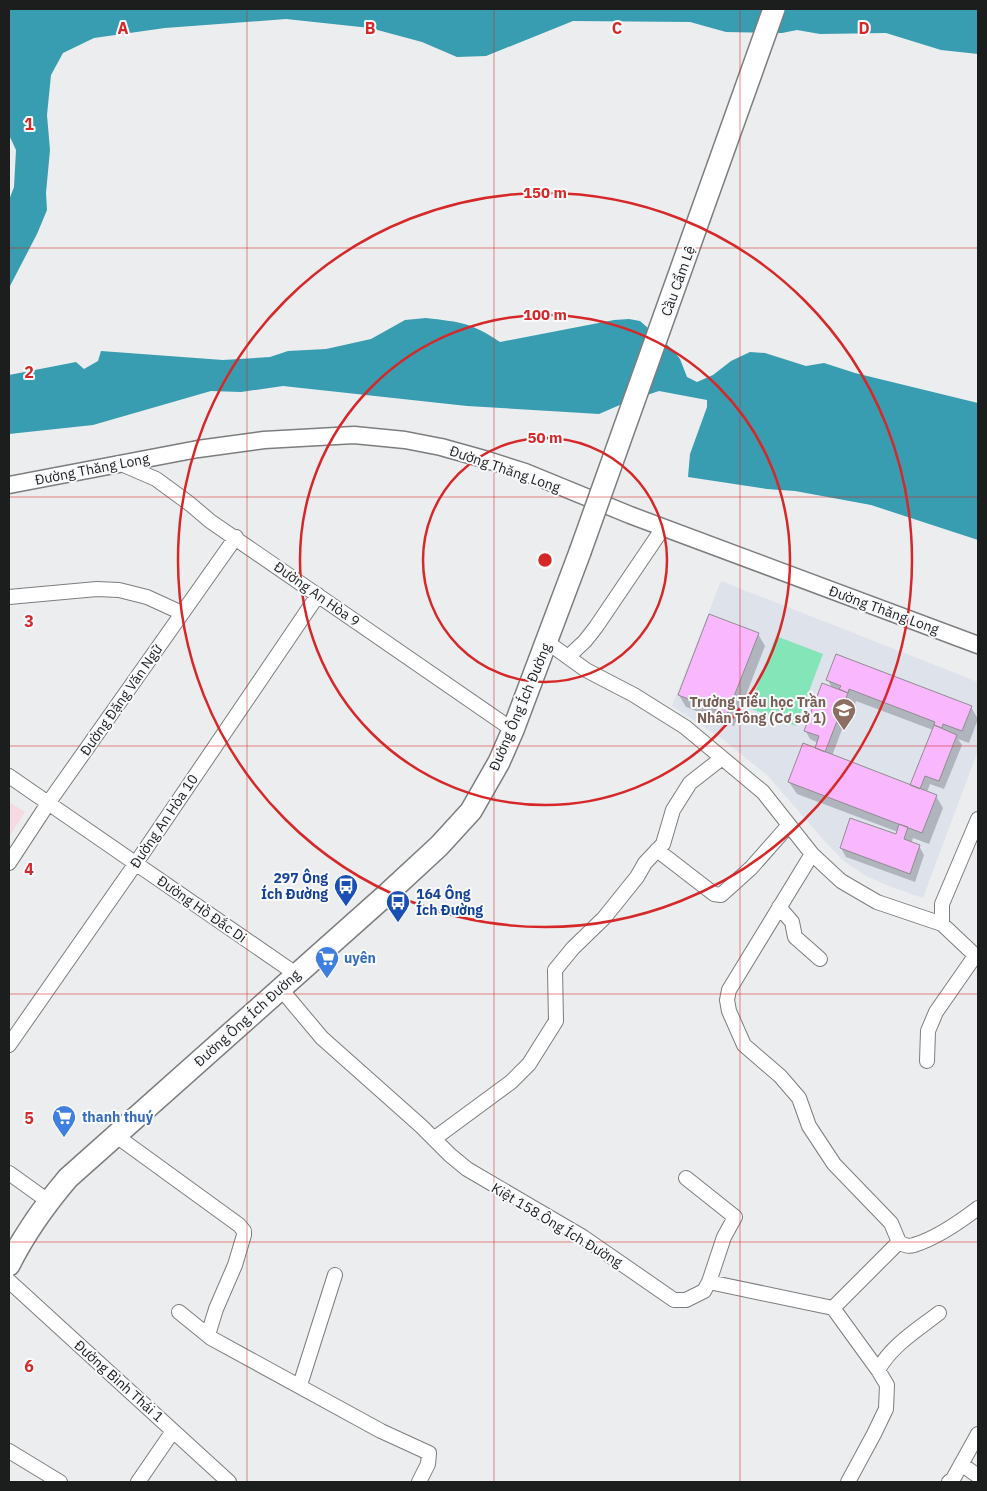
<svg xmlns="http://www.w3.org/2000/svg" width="987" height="1491" font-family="'IBM Plex Sans',sans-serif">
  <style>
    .commercial { fill: #f5dbe1 }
    .built { fill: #dde2eb }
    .green { fill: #84e5b8 }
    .water { fill: #389db0 }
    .shadow { fill: #0003; fill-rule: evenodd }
    .building { fill: #f9b7fe; stroke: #8f8d8f }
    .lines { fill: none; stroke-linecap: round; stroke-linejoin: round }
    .minor-casing { stroke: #7c7d7e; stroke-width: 16 }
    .tertiary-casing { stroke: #7c7d7e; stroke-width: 19 }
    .primary-casing { stroke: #7c7d7e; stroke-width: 24 }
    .minor { stroke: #fff; stroke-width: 14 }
    .tertiary { stroke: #fff; stroke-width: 16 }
    .primary { stroke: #fff; stroke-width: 21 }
    .primary-bridge-casing { stroke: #7c7d7e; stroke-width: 24; stroke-linecap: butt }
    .primary-bridge { stroke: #fff; stroke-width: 21 }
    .grid { fill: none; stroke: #d62828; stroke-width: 1; stroke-opacity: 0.55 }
    .ring { fill: none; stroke: #d62828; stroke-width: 2.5 }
    .labels { text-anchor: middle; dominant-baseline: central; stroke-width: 4; stroke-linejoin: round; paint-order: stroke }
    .street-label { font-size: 14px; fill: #1c1d1d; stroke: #f9fafc }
    .education-label { font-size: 14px; font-weight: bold; fill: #785e54; stroke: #f9fafc; text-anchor: end }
    .transit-label { font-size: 14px; font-weight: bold; fill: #164399; stroke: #f9fafc; text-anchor: end }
    .shop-label { font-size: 14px; font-weight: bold; fill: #366cbe; stroke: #f9fafc; text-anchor: start }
    .grid-label { font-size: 16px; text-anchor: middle; font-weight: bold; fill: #d62828; stroke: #f9fafc; stroke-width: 4; stroke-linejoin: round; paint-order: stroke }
    .centre { fill: #d62828; stroke: #f9fafc; stroke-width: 2.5 }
    .ring-label { font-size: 15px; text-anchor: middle; font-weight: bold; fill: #d62828; stroke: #f9fafc; stroke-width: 4; stroke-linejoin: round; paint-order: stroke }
  </style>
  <rect width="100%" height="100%" fill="#ecedee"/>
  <path class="commercial" d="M9 802 25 812 9 837Z"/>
  <path class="built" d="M721 581 978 682V750L923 898 889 886 866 876 845 862 829 846 768 776 725 741 672 706Z"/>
  <path class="green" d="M776 636 823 654 796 726 749 708Z"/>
  <path class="water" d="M9 9H978V54L941 50 886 33 820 34 797 30 782 33 726 32 690 22 573 21 486 56 457 57 422 42 370 28 286 19 165 28 94 38 63 53 51 75 47 115 50 150 46 193 47 210 37 234 9 288V200L14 187 16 150 9 135Z
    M426 318C459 322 471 322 500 342L614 320 629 319 640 321 673 350 680 359 687 377 697 382 713 375 731 361 750 352 765 353 806 366 824 363 855 373 978 403V540L871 505 795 491 767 489 688 477 690 454 707 407V400L659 391 629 401 599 414 467 406 283 386 241 392 211 391 93 425 9 434V375L76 362 84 369 98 361 101 351 223 360 270 357 288 351 326 349 371 339 405 320Z"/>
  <path class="shadow" d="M758 634 765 646 734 726 686 707 679 695Z
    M828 680 971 707 978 719 969 743 958 739 962 745 944 789 930 784 927 792 936 796 943 808 929 844 913 838 911 843 919 846 924 855 915 882 846 857 841 848 896 836 898 832 797 794 789 782 818 751V743L810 739 805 730 832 688ZM856 701 933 730 911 786 832 756 852 703 855 704Z"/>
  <path class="building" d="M709 614 759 633 727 714 678 695Z
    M836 654 972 706 962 731 943 724 942 728 934 725 935 722 849 689 848 693 839 689 841 686 826 680Z
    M822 683 848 693 825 752 815 748 819 736 804 731Z
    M934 725 957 735 939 781 925 776 920 789 910 785Z
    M803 743 937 795 922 833 788 782Z
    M850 818 896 834 899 824 908 827 904 839 920 845 910 874 840 848Z"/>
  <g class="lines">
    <g class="minor-casing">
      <path id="minor" d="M119 463 156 479 190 504 210 521 513 730
        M9 597 97 589 119 590 147 597 182 613
        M547 642 586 670 634 695 685 727 763 792 812 854 841 881 877 902 942 924 978 958
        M568 657 585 641 596 627 663 528
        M9 776 296 974
        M657 850 714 894 721 895 751 868 789 825
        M812 854 729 990 727 1000 729 1011 744 1045 780 1076 799 1098 809 1126 834 1164 891 1223 899 1242
        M9 863 49 802 236 537
        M779 907 792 922 795 937 820 959
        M942 924V904L978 819
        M280 988 322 1038 421 1126 450 1155 467 1169 583 1237 674 1300H686L704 1291 709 1282 724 1237 735 1217 686 1178
        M9 1045 136 863 318 595
        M927 1061 928 1031 936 1012 975 956
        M115 1135 239 1225 244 1231V1235L235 1265 216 1309 208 1335
        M435 1138 511 1082 529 1064 556 1021 555 970 573 948 604 918 637 877 645 863 663 844 673 810 690 783 722 758
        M9 1173 48 1201
        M899 1242C904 1245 908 1247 914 1245 934 1239 961 1221 978 1208
        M9 1281 229 1482
        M709 1282 833 1308
        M833 1308 878 1370 887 1385 886 1409 874 1434 848 1482
        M833 1308 899 1242
        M179 1312 211 1338 381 1431 429 1453 428 1464 419 1482
        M878 1370C892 1345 917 1330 939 1313
        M300 1385 335 1275
        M9 1451 60 1482
        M961 1464 978 1476
        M138 1482 173 1431
        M949 1482 953 1479 978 1434"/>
    </g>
    <g class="tertiary-casing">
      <path id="tertiary" d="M9 485 198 449 264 440 354 435 405 440 441 447 484 459 525 472 630 515 978 645"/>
    </g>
    <g class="primary-casing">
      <path id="primary" d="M9 1265C25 1233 45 1205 68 1178L386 895 439 846 471 811 499 762 513 730 580 552"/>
    </g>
    <use href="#minor" class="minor"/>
    <use href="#tertiary" class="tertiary"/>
    <use href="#primary" class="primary"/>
    <g class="primary-bridge-casing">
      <path id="primary-bridge" d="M580 552 774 9"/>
    </g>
    <use href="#primary-bridge" class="primary-bridge"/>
  </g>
  <path class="grid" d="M247 9V1482M494 9V1482M740 9V1482M9 248H978M9 497H978M9 746H978M9 994H978M9 1242H978"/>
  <g class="ring">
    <circle cx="545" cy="560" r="122"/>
    <circle cx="545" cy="560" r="245"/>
    <circle cx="545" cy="560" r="367"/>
  </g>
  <defs>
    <g id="school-pin" transform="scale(1.25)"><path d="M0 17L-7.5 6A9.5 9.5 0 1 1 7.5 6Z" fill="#8d6e63" stroke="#f9fafc"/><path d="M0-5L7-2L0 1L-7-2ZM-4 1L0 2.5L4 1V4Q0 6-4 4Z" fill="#fff"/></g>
    <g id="bus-pin" transform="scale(1.25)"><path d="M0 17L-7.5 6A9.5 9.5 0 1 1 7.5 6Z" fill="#1a4fb4" stroke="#f9fafc"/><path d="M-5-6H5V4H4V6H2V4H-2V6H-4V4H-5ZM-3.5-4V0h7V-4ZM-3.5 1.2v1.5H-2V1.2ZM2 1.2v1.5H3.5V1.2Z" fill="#fff"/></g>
    <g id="supermarket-pin" transform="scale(1.25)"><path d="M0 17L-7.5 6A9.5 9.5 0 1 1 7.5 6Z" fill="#3f7fe0" stroke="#f9fafc"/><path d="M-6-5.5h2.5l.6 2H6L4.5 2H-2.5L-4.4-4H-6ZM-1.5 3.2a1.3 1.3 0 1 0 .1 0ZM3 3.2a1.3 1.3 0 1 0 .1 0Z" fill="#fff"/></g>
  </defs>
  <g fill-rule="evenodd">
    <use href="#school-pin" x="844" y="710"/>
    <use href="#bus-pin" x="346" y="886"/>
    <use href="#bus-pin" x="398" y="902"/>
    <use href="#supermarket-pin" x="327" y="958"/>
    <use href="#supermarket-pin" x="64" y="1117"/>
  </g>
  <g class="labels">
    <g class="street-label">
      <text transform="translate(678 281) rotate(-70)">Cầu Cẩm Lệ</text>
      <text transform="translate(92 469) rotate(-11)">Đường Thăng Long</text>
      <text transform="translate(505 469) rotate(19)">Đường Thăng Long</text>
      <text transform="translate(317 594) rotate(35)">Đường An Hòa 9</text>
      <text transform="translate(884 610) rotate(20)">Đường Thăng Long</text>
      <text transform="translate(121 700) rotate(-55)">Đường Đặng Văn Ngữ</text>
      <text transform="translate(520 707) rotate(-67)">Đường Ông Ích Đường</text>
      <text transform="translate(164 821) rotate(-56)">Đường An Hòa 10</text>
      <text transform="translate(202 909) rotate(35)">Đường Hồ Đắc Di</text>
      <text transform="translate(247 1018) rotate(-42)">Đường Ông Ích Đường</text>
      <text transform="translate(557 1225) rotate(31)">Kiệt 158 Ông Ích Đường</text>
      <text transform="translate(119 1381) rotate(42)">Đường Bình Thái 1</text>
    </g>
    <g class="education-label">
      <text x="826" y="702">Trường Tiểu học Trần<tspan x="826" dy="16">Nhân Tông (Cơ sở 1)</tspan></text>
    </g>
    <g class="transit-label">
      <text x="328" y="878">297 Ông<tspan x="328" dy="16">Ích Đường</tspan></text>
      <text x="416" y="894" text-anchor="start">164 Ông<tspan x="416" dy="16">Ích Đường</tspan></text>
    </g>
    <g class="shop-label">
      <text x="344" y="958">uyên</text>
      <text x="82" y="1117">thanh thuý</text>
    </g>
  </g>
  <g class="grid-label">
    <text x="123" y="34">A</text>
    <text x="370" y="34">B</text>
    <text x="617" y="34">C</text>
    <text x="864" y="34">D</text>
    <text x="29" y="130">1</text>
    <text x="29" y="378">2</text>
    <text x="29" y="627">3</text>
    <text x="29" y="875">4</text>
    <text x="29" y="1124">5</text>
    <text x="29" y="1372">6</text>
  </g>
  <circle cx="545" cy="560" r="8" class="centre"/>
  <g class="ring-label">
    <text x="545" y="198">150 m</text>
    <text x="545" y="320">100 m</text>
    <text x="545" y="443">50 m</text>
  </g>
  <rect width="987" height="1491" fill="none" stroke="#1c1d1d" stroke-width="20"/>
</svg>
